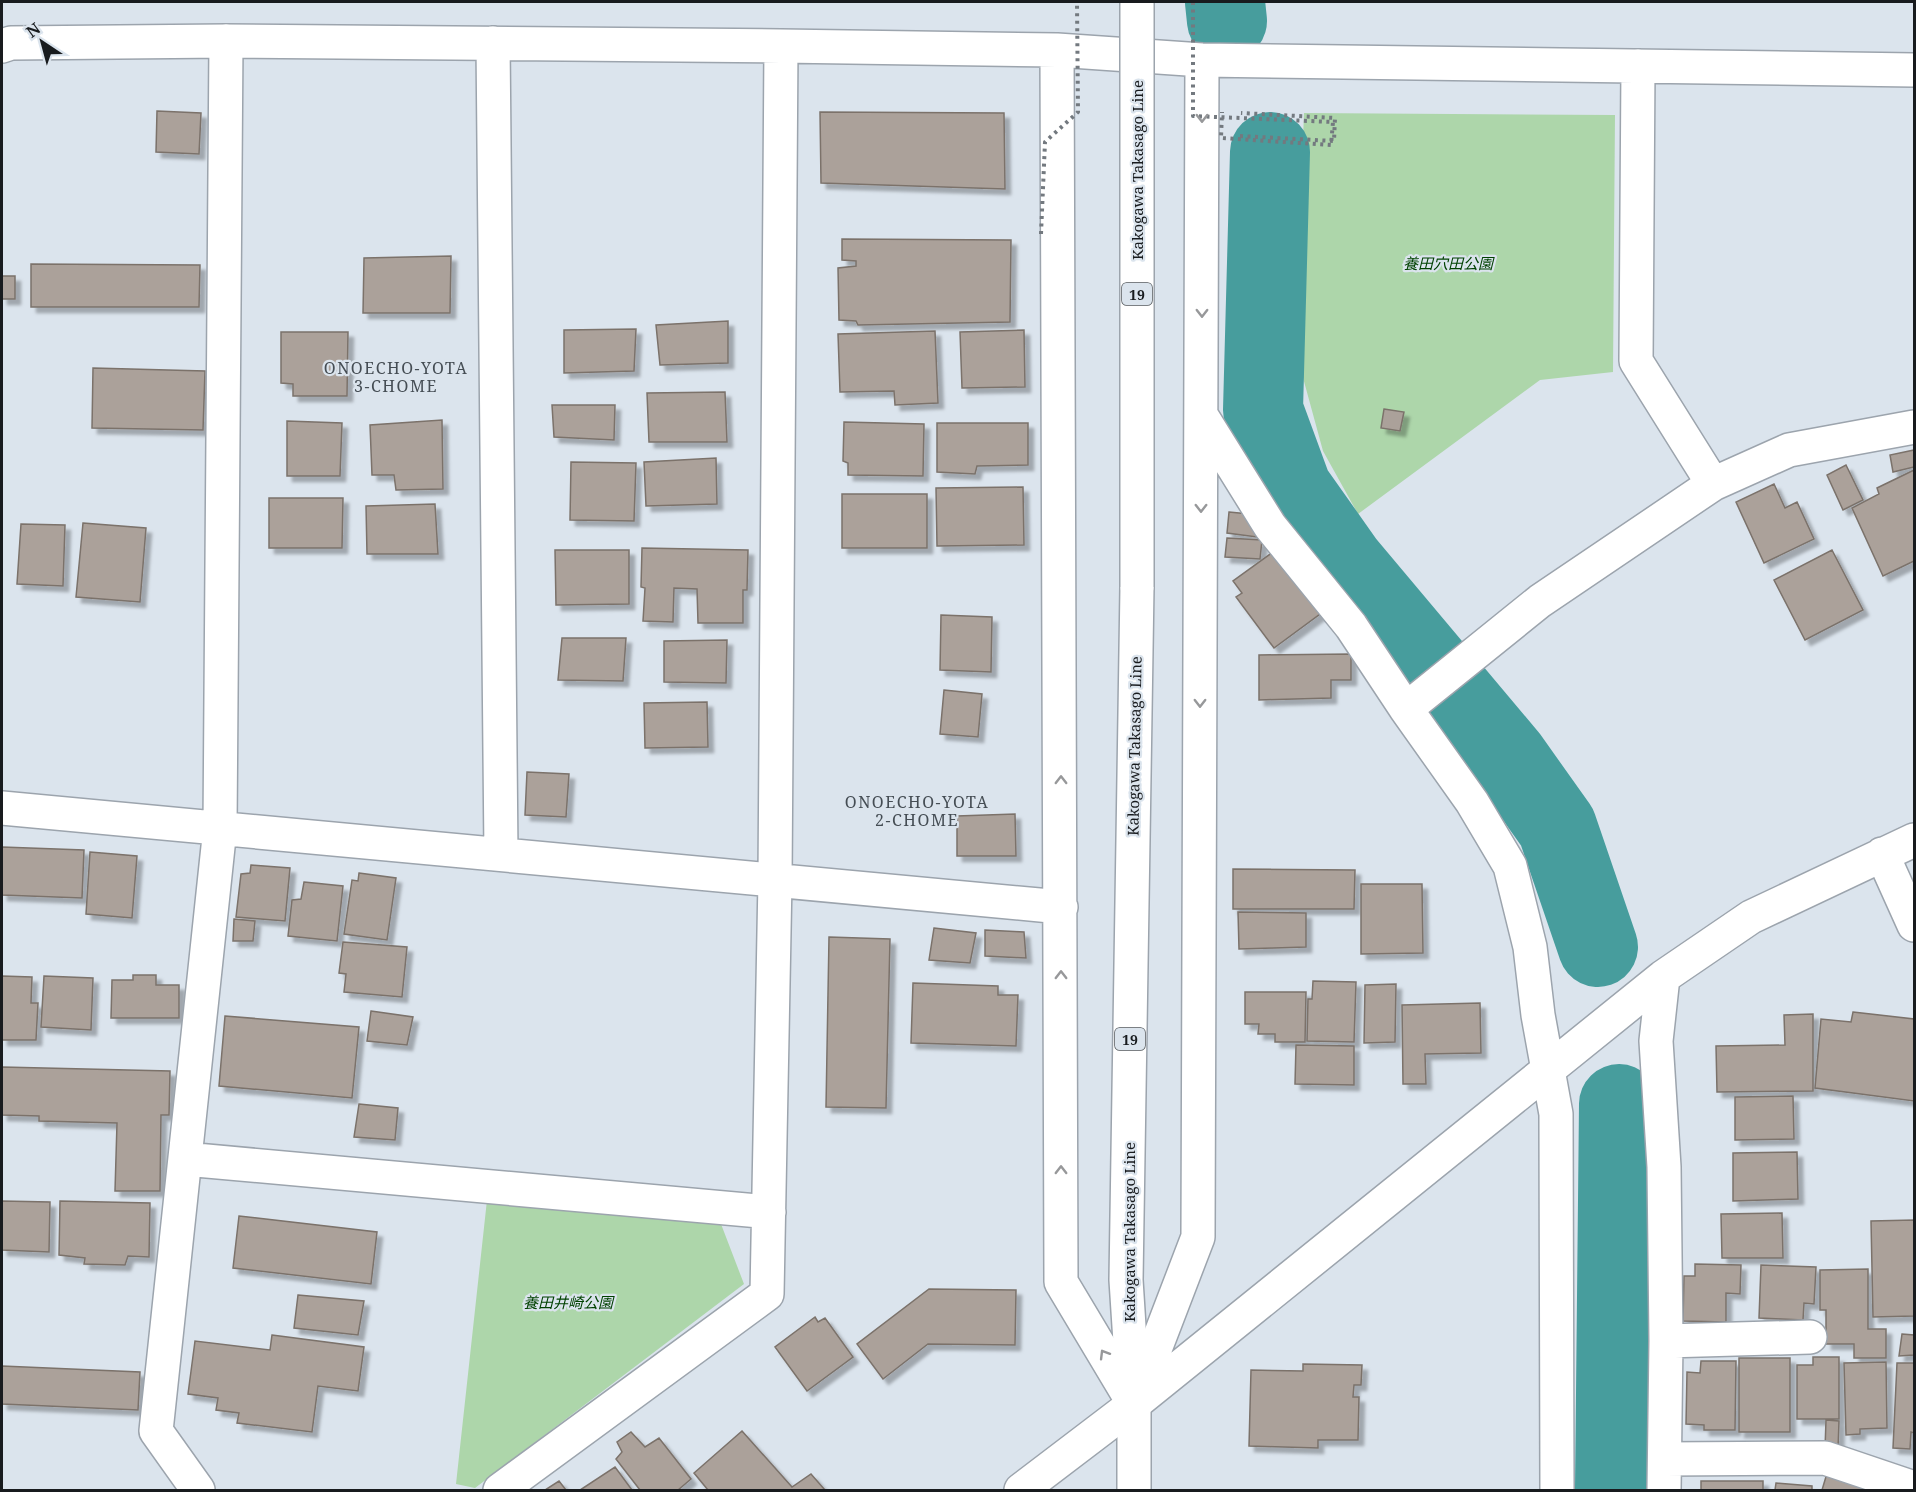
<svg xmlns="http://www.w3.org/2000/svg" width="1916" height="1492" font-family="'Noto Serif','Noto Sans JP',serif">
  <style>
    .green { fill: #add6aa }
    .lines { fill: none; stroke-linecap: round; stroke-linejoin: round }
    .river { stroke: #479d9d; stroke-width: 80 }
    .building { fill: #aba19a; stroke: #7b726b; stroke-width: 1.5; filter: url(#shadow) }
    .minor-casing { stroke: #9ca4ad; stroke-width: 36 }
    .major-casing { stroke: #9ca4ad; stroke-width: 36 }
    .path { stroke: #73797f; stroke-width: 4; stroke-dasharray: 3 4.5; stroke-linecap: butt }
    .minor { stroke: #fff; stroke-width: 33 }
    .major { stroke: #fff; stroke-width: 33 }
    .major-bridge-casing { stroke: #9ca4ad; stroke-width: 36; stroke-linecap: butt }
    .path-bridge { stroke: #73797f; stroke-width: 4; stroke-dasharray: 3 4.5; stroke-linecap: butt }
    .major-bridge { stroke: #fff; stroke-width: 33 }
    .oneway { stroke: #97989a }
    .labels { text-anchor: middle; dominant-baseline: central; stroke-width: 4.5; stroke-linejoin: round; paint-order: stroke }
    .shield { fill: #dbe4ed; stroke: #52575c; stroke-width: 1.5 }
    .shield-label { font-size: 14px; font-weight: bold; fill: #181b1e }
    .street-label { font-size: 15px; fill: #181b1e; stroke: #dbe4ed }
    .park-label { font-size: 15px; font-style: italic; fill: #004100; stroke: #dbe4ed }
    .neighbourhood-label { font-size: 16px; letter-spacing: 1.5px; fill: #454d54; stroke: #dbe4ed }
  </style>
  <defs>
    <filter id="shadow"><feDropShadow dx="5.5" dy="5.5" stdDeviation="1.5" flood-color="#0004"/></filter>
  </defs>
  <rect width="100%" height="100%" fill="#dbe4ed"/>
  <path class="green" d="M1304 113 1615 115 1613 372 1540 380 1358 514 1323 451 1302 374 1298 270Z
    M487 1200 721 1224 744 1284 475 1488 456 1484Z"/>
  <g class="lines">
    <path class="river" d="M1225 2 1227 21
      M1270 152 1263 410 1292 489 1345 564 1508 758 1557 827 1598 947
      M1615 1490 1619 1104"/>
  </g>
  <path class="building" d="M157 111 201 113 199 154 156 152Z
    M820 112 1004 113 1005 189 821 183Z
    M842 239 1011 240 1010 322 858 325 856 321 839 320 838 268 856 266V261L842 260Z
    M451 256 450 313H363L364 258Z
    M31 264 200 265 199 307H31Z
    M2 276H15V299H2Z
    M728 321V363L660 365 656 325Z
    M636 329 634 371 564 373V330Z
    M1024 330 1025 387 962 388 960 332Z
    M935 331 938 403 895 405 894 391 840 392 838 334Z
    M281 332H348L347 396H293V384L281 383Z
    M93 368 205 371 203 430 92 428Z
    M725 392 727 442H649L647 393Z
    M552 405H615L614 440 554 437Z
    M1384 409 1404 412 1400 431 1381 428Z
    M442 420 443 489 396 490 394 475H372L370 425Z
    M287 421 342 423 340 476H287Z
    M844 422 924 424 923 476 848 475V463L843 461Z
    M937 423H1028V465L977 466 975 474 937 472Z
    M1914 450V467L1893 472 1890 455Z
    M716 458 717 504 646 506 644 462Z
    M571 462 636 463 634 521 570 520Z
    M1846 465 1863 500 1843 510 1827 475Z
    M1914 470V561L1883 576 1852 508 1879 494 1877 488Z
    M1774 484 1785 508 1797 502 1814 539 1764 563 1736 502Z
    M1023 487 1024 545 937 546 936 488Z
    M842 494H927V548H842Z
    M269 498H343L342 548H269Z
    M435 504 438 554H367L366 506Z
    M1229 512 1259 515 1257 537 1227 533Z
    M83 523 146 528 140 602 76 597Z
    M21 524 65 525 63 586 17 584Z
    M1227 538 1262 540 1260 559 1225 557Z
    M642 548 748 550 747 590H743V623H698L697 589 674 588 673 622 643 621 645 588 641 587Z
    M555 550H629V604L556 605Z
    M1832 550 1863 610 1805 640 1774 580Z
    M1273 552 1320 614 1274 648 1236 597 1242 593 1233 581Z
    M941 615 992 617 991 672 940 670Z
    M562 638H626L623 681 558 680Z
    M727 640 726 683 664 682V641Z
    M1351 654V680H1331V698L1259 700V655Z
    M944 690 982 694 978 737 940 734Z
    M707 702 708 747 645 748 644 703Z
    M527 772 569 774 566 817 525 815Z
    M1015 814 1016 856H957V816Z
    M2 847 84 850 82 898 2 895Z
    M90 852 137 856 132 918 86 914Z
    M251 865 290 868 285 921 236 917 241 874 250 873Z
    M1233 869 1355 870 1354 909H1233Z
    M359 873 396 878 387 940 344 934 352 880 358 881Z
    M304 882 343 886 337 941 288 936 292 900 301 899Z
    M1361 884H1422L1423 953 1361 954Z
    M1238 912 1306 913V947L1239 949Z
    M234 919 255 921 253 941H233Z
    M934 928 976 933 970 963 929 960Z
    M985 930 1024 932 1026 958 985 956Z
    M829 937 890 939 886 1108 826 1107Z
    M343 942 407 947 402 997 344 992 346 974 339 973Z
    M133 975H156V985H179V1018H111L112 980H133Z
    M2 976 32 977 31 1003H38L36 1040H2Z
    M44 976 93 978 91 1030 41 1027Z
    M1313 981 1356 982 1354 1042 1307 1041 1308 999H1312Z
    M913 983 998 986V995H1018L1016 1046 911 1043Z
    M1396 984 1395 1042 1364 1043 1365 985Z
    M1245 992H1306L1305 1042H1275V1034H1258L1259 1024H1245Z
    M1480 1003 1481 1053 1425 1054 1426 1084H1403L1402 1005Z
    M371 1011 413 1017 407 1045 367 1041Z
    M1853 1012 1914 1019V1101L1815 1088 1821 1019 1851 1022Z
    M1813 1014V1091L1717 1092 1716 1046 1785 1045 1784 1015Z
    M225 1016 359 1027 352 1098 219 1086Z
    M1296 1045 1354 1046V1085L1295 1084Z
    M2 1067 170 1071 169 1115H161L160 1191H115L117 1123 39 1121V1116L2 1115Z
    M1793 1096 1794 1139 1735 1140V1097Z
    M359 1104 398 1108 395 1140 354 1137Z
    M1797 1152 1798 1199 1733 1201V1153Z
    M2 1201 50 1202 49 1252 2 1250Z
    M60 1201 150 1203 149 1257 128 1256 125 1265 84 1264 85 1258 59 1255Z
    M1782 1213 1783 1258H1722L1721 1214Z
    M239 1216 377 1232 371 1284 233 1268Z
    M1914 1220V1316L1873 1317 1871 1221Z
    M1695 1264 1741 1265 1740 1294 1726 1293V1322L1683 1321 1684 1276H1695Z
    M1761 1265 1816 1267 1814 1304 1804 1303 1803 1320 1759 1318Z
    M1868 1269V1329H1886V1358H1854V1344H1826V1310H1820V1270Z
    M929 1289 1016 1290 1015 1345 928 1344 883 1379 857 1344Z
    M298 1295 364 1301 358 1335 294 1328Z
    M815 1317 818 1322 825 1318 853 1357 807 1391 775 1347Z
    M1902 1334 1914 1335V1355L1899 1356Z
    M272 1335 364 1347 358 1391 318 1386 312 1432 237 1423 239 1413 216 1410 218 1398 188 1394 195 1341 270 1350Z
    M1813 1357H1839V1419H1797V1365H1813Z
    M1739 1358H1790V1432H1739Z
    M1701 1361H1736L1735 1430H1704V1425L1686 1424 1687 1372 1700 1373Z
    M1886 1362 1887 1428 1860 1429V1434L1846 1435 1844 1363Z
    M1897 1363H1914V1433L1911 1432 1910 1449 1893 1448Z
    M1303 1364 1362 1365 1361 1385H1354L1353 1397H1359L1358 1440H1318V1448L1249 1446 1251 1370 1303 1371Z
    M2 1366 140 1372 138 1410 2 1404Z
    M1826 1420 1839 1421 1838 1449H1825Z
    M742 1431 792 1487 811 1474 825 1490H708L694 1473Z
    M631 1432 645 1447 659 1438 691 1479 678 1490H640L616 1459 622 1452 617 1442Z
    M615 1467 632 1490H580Z
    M1828 1470 1868 1481 1865 1490H1822Z
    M559 1481 566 1490H545Z
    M1701 1481H1763V1490H1701Z
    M1776 1483 1812 1486V1490H1775Z"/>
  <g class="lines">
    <g class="minor-casing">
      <path id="minor" d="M493 43 501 854
        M2 46 11 43 226 41 781 46 1057 50 1202 60 1914 70
        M1057 50 1061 1282 1134 1404
        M1638 66 1636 361 1713 484
        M1201 415 1270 526 1351 626 1406 709 1472 802 1510 866 1530 947 1538 1015 1556 1114 1557 1490
        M1406 709 1540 601 1713 484 1789 450 1914 427
        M2 808 1061 907
        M1882 854 1914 925
        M1663 977 1656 1041 1664 1167 1666 1341 1664 1490
        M185 1159 769 1212
        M1666 1341 1810 1337
        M1134 1404 1198 1237 1202 60
        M1665 1459 1825 1458 1914 1488
        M198 1490 156 1431 220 828 226 41
        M500 1490 767 1294 775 880 781 46
        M1021 1490 1134 1404 1663 977 1751 917 1914 840"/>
    </g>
    <g class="major-casing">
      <path id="major" d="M1134 1490V1404L1126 1280 1137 587"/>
    </g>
    <path class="path" d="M1240 136 1334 141 1335 118 1241 113"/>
    <use href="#minor" class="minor"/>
    <use href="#major" class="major"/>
    <g class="major-bridge-casing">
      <path id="major-bridge" d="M1137 587V2"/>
    </g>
    <path class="path-bridge" d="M1193 2V116L1333 122 1331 145 1221 138 1222 112
      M1041 234 1045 142 1078 112 1077 2"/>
    <use href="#major-bridge" class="major-bridge"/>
  </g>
  <defs><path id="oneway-chevron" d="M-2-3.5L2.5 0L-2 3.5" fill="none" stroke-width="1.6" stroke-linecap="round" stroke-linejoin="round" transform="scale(1.5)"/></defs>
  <g class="oneway">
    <use href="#oneway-chevron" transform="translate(1202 118) rotate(90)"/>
    <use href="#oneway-chevron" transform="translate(1202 313) rotate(90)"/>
    <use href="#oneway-chevron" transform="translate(1201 508) rotate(90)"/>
    <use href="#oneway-chevron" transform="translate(1200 703) rotate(90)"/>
    <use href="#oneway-chevron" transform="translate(1061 780) rotate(-90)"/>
    <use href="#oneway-chevron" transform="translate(1061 975) rotate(-90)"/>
    <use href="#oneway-chevron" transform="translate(1061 1170) rotate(-90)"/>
    <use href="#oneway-chevron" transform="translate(1104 1354) rotate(-121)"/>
  </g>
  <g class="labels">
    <g class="shield">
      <rect x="1122" y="283" width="30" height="22" rx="4.5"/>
      <rect x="1115" y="1028" width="30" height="22" rx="4.5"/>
    </g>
    <g class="shield-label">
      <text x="1137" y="294">19</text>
      <text x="1130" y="1039">19</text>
    </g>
    <g class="street-label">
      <text transform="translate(1137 170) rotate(-90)">Kakogawa Takasago Line</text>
      <text transform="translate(1134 746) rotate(-89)">Kakogawa Takasago Line</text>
      <text transform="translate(1129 1232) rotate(-90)">Kakogawa Takasago Line</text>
    </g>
    <g class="park-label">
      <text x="1448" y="263">養田穴田公園</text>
      <text x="568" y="1302">養田井崎公園</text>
    </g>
    <g class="neighbourhood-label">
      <text x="396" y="368">ONOECHO-YOTA<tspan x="396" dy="18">3-CHOME</tspan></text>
      <text x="917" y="802">ONOECHO-YOTA<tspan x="917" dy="18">2-CHOME</tspan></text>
    </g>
  </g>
  <rect width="1916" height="1492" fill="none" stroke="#181b1e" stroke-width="6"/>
  <g transform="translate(42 42) rotate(324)" stroke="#dbe4ed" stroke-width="4.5" paint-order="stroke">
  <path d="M0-4.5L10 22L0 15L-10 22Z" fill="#181b1e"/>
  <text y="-9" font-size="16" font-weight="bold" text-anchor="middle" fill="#181b1e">N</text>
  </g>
</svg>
